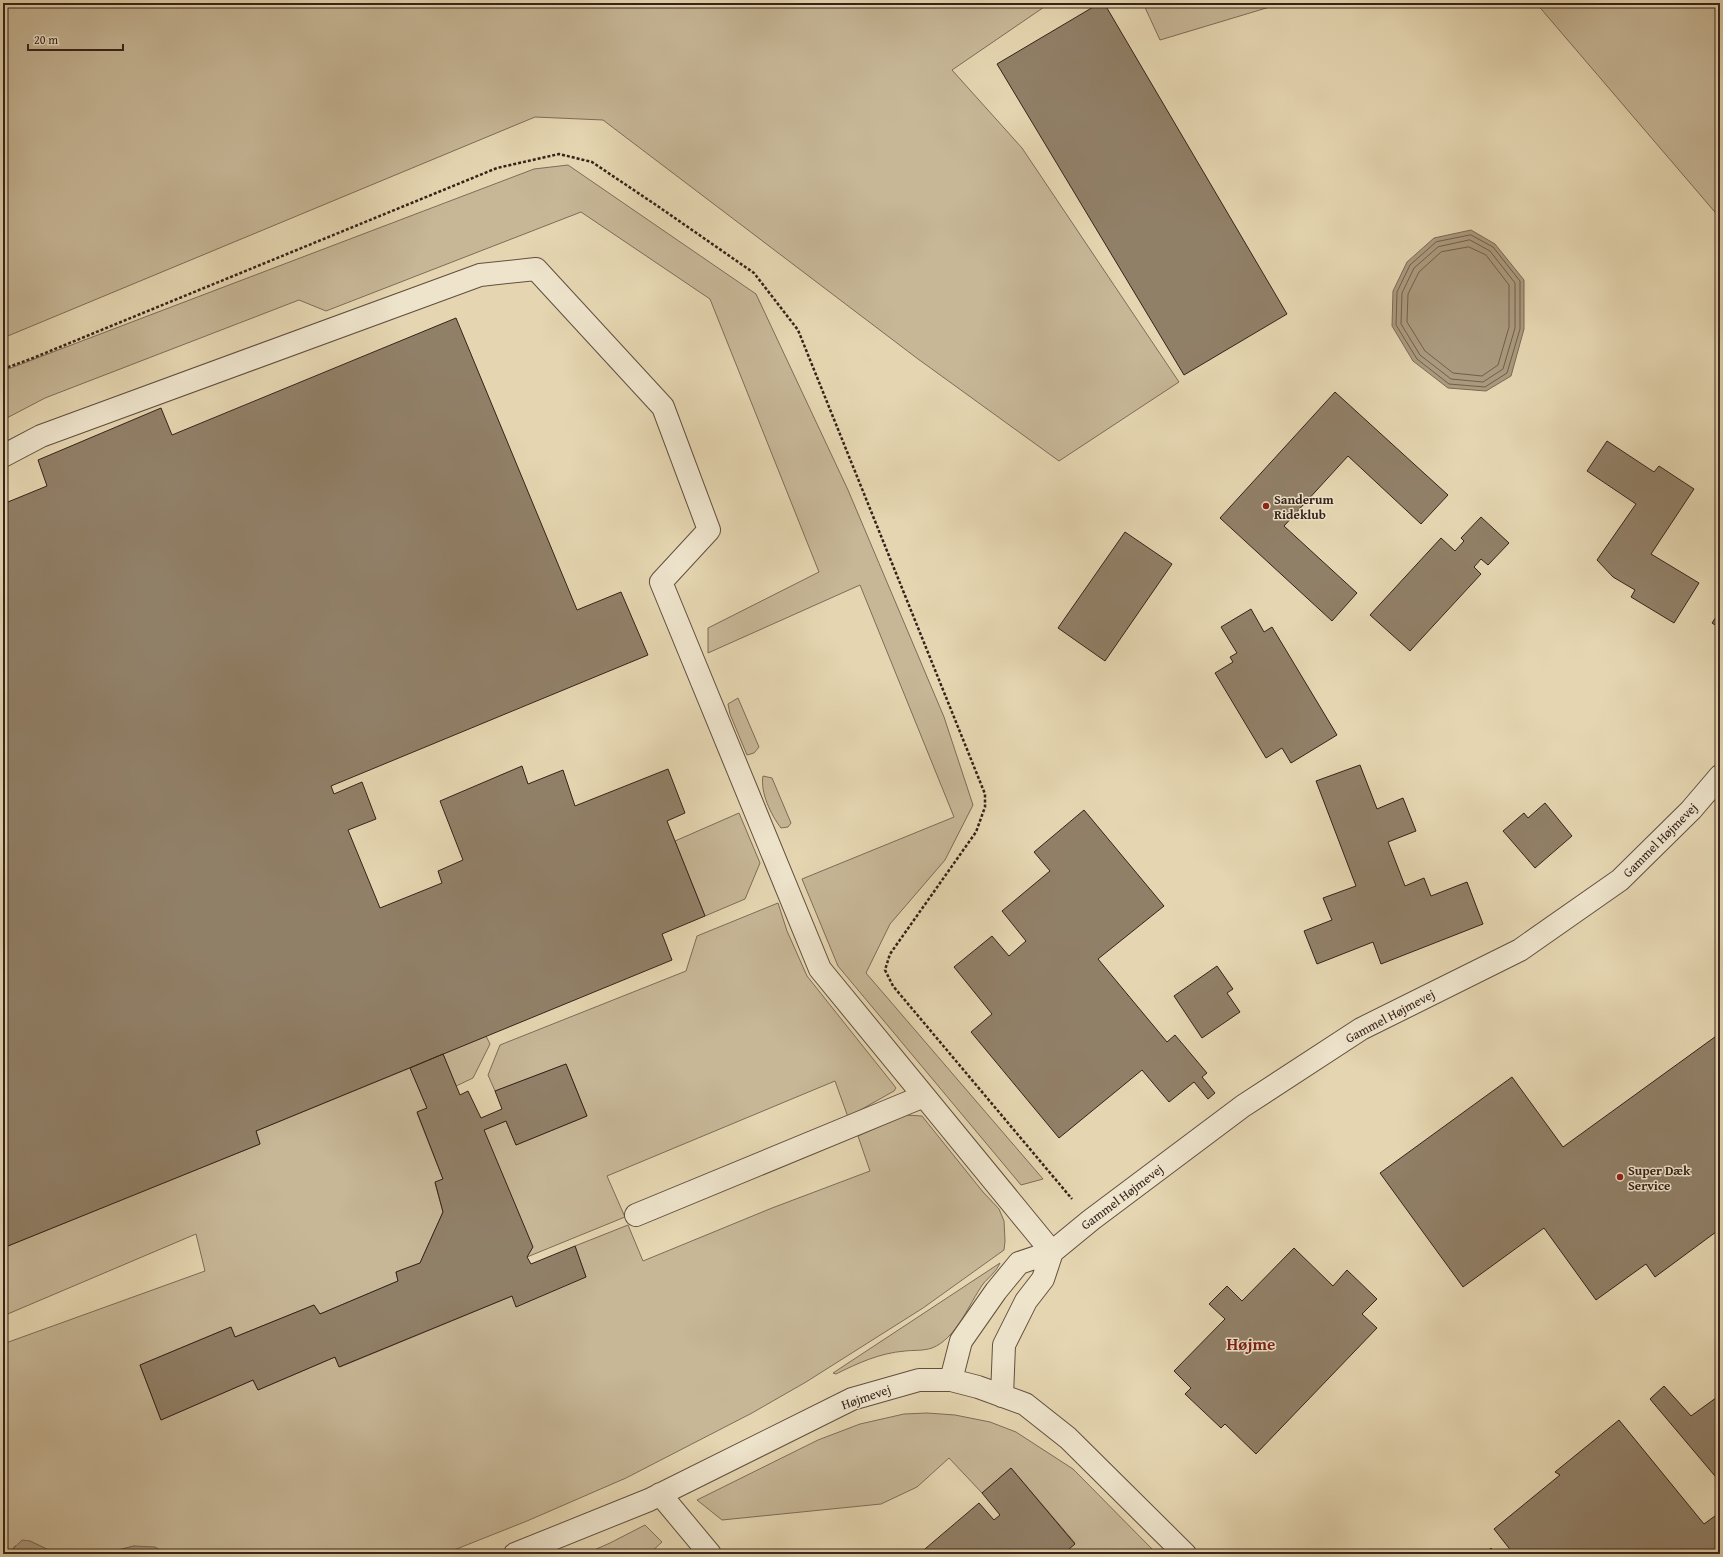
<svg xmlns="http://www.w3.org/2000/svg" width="1723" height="1557" font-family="'Gentium Book Plus',serif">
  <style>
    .green { fill: #c7b797; stroke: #7e6c58 }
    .water { fill: #aa997d; stroke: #7c6955 }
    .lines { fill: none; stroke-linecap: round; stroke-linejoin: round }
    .shore { stroke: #705e4b; stroke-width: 1 }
    .building { fill: #918068; stroke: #362219 }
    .minor-casing { stroke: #624f3f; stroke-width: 24 }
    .path { stroke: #362219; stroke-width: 2.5; stroke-dasharray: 3 2; stroke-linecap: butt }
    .minor { stroke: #eee4cc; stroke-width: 22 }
    .poi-dot { fill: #8f2418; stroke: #eee4cc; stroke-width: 1.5 }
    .labels { text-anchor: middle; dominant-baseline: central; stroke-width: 3; stroke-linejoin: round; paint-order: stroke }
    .poi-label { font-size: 13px; font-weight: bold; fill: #362219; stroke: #eee4cc; text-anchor: start }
    .street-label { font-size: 13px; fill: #362219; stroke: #eee4cc }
    .district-label { font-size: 17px; font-weight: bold; fill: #7a1f14; stroke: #eee4cc }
  </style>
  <rect width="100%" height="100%" fill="#e5d6b1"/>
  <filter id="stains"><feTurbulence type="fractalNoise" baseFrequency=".005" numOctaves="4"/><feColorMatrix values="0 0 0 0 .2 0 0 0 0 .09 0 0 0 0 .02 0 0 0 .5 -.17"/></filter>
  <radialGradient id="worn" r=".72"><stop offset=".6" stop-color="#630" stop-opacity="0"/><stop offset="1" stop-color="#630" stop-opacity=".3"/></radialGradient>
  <path class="green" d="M3 3H1050L952 70 1022 148 1179 382 1059 461 918 359 603 120 535 117 3 338Z
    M1143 3H1283L1160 40Z
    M1536 3H1720V218Z
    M568 165 756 294 848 490 944 717 973 805 945 860 890 924 866 973 1043 1179 1021 1185 838 966 802 879 954 817 860 585 708 653V628L819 572 710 299 581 212 326 311 299 300 45 398 3 420V371L534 169Z
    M738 698 759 747 754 753 747 755 730 714 728 704Z
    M763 776 772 778 791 823 788 827 781 828C771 815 760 792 763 776Z
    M739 813 760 863 745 899 705 916 675 841Z
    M778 903 787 931 807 976 893 1084 896 1088 894 1091 848 1117 835 1081 607 1176 625 1217 527 1257 484 1130 506 1121 516 1145 587 1116 566 1064 495 1091 488 1075 500 1045 686 971 697 936Z
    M486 1036 490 1044 473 1078 456 1086 443 1054Z
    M410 1068 427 1108 417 1113 443 1179 435 1183 443 1212 420 1263 396 1272 398 1281 320 1314 314 1305 235 1337 231 1327 140 1365 161 1420 253 1380 258 1390 335 1357 340 1367 512 1296 586 1277 575 1246 628 1225 643 1261 772 1208 870 1171 858 1136 905 1115 922 1116 983 1192 999 1209 1004 1221 1005 1241 1004 1250 923 1308 806 1382 752 1413 626 1478 527 1521 444 1554H168L134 1546 102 1554H57L30 1541 15 1546 8 1554H3V1344L205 1271 196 1234 3 1316V1248L260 1144 256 1131Z
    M1000 1263C996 1272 989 1277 983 1284 969 1304 956 1339 932 1348 923 1351 914 1350 905 1351 880 1353 858 1363 836 1374L833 1373Z
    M927 1413 955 1415 990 1422 1016 1432 1073 1469 1157 1554H1063L1075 1543 1011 1468 982 1493 949 1458 917 1487 881 1504 722 1520 697 1500 818 1440 860 1424 904 1414Z
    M645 1525 662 1542 649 1554H585L610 1543Z"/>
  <path class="water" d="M1471 230 1495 244 1524 280V329L1511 376 1486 391 1448 388 1413 361 1392 326 1393 291 1407 262 1434 238Z
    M22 1540 30 1541 57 1554H8Z
    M134 1546 155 1547 168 1554H102Z"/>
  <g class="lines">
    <path class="shore" d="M1471 235 1493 247 1520 281V329L1507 373 1485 387 1449 384 1417 359 1396 325 1397 292 1410 265 1436 242Z
      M1470 240 1490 251 1515 283V328L1503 369 1483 382 1451 379 1420 355 1401 324 1402 293 1414 268 1438 247Z
      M1469 247 1486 255 1509 285V327L1498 365 1482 376 1453 373 1425 351 1407 322 1408 294 1419 272 1441 252Z
      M119 1554C133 1551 147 1548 160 1554"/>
  </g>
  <path class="building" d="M1100 3H1104L1287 314 1184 375 997 64Z
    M456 318 577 610 621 592 648 655 331 786 334 794 362 782 376 819 348 830 380 908 442 883 438 871 463 860 440 801 522 766 528 784 563 770 575 806 668 769 685 813 667 821 705 916 662 934 672 960 256 1131 260 1144 3 1248V504L47 486 38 460 161 408 172 435Z
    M1335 392 1448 495 1421 524 1348 456 1284 526 1357 593 1332 621 1220 518Z
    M1607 441 1654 472 1659 466 1694 489 1651 554 1699 583 1674 623 1631 597 1635 590 1613 577 1597 560 1636 504 1587 471Z
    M1481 517 1509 543 1488 565 1481 559 1474 567 1481 574 1410 651 1370 615 1441 538 1455 551 1464 541 1461 538Z
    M1125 532 1172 564 1105 661 1058 628Z
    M1251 609 1264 632 1272 627 1337 735 1291 763 1282 748 1266 758 1215 673 1233 662 1230 657 1237 653 1221 627Z
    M1720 611V628L1712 623Z
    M1360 765 1377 809 1403 798 1416 831 1388 842 1405 886 1424 878 1431 896 1467 882 1483 924 1381 964 1373 942 1317 964 1304 931 1332 920 1323 898 1356 886 1316 781Z
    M1545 803 1572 836 1535 868 1503 831 1524 813 1528 818Z
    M1084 810 1164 906 1098 959 1167 1042 1175 1035 1207 1073 1202 1077 1215 1093 1208 1099 1194 1082 1169 1102 1142 1070 1059 1138 971 1032 992 1014 954 967 992 936 1009 956 1026 941 1002 911 1050 871 1034 852Z
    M1217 966 1233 989 1227 993 1240 1012 1202 1038 1174 996Z
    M1719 1034 1720 1035V1229L1655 1277 1646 1264 1596 1300 1544 1228 1463 1287 1380 1173 1512 1077 1563 1147Z
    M443 1054 460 1095 468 1091 481 1118 502 1109 495 1091 566 1064 587 1116 516 1145 506 1121 484 1130 533 1247 527 1257 531 1264 575 1246 586 1277 516 1307 512 1296 339 1367 335 1357 258 1390 253 1380 161 1420 140 1365 231 1327 235 1337 314 1305 320 1314 398 1281 396 1272 420 1263 443 1212 435 1182 443 1179 417 1112 427 1108 410 1068Z
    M1294 1248 1333 1286 1347 1270 1377 1299 1362 1314 1377 1328 1256 1454 1225 1424 1221 1428 1185 1394 1191 1388 1174 1371 1225 1319 1209 1304 1227 1286 1242 1301Z
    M1664 1386 1691 1416 1720 1395V1482L1650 1399Z
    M1619 1420 1704 1524 1715 1516 1720 1522V1554H1510L1512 1552 1494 1529 1560 1475 1555 1472Z
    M1011 1468 1075 1544 1063 1554H919L979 1503 994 1520 1000 1515 982 1493Z
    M1491 1548 1496 1554H1484Z"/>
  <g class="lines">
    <g class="minor-casing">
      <path id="minor" d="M3 456 41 436 480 275 536 269 663 407 709 530 661 582 820 969 1052 1252
        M636 1215 924 1096
        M951 1380 961 1341 996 1291 1019 1263 1052 1252 1091 1220 1243 1106 1361 1029 1520 950 1620 880 1691 810 1720 776
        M1002 1396 1004 1345 1026 1301 1043 1279 1052 1252
        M660 1494 710 1554
        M515 1554 649 1500 852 1399 919 1380H951L978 1387 1025 1404 1068 1438 1185 1554"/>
    </g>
    <path class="path" d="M3 369 33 358 497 168 559 154 592 162 659 207 754 273 798 330 985 794V807L976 832 890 954 885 970 893 986 1072 1199"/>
    <use href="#minor" class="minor"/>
  </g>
  <g class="poi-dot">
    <circle cx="1266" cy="506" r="4"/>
    <circle cx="1620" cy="1177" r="4"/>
  </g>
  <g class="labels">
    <g class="poi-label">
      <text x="1274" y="499">Sanderum<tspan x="1274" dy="15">Rideklub</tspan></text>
      <text x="1628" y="1170">Super Dæk<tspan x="1628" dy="15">Service</tspan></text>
    </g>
    <g class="street-label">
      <text transform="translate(1660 840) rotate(-45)">Gammel Højmevej</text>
      <text transform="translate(1390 1016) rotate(-28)">Gammel Højmevej</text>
      <text transform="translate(1122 1197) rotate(-37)">Gammel Højmevej</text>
      <text transform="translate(866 1397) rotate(-19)">Højmevej</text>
    </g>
    <g class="district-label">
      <text x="1251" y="1343">Højme</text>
    </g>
  </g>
  <rect width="1723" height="1557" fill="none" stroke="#e5d6b1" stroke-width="16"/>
  <rect x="4" y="4" width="1715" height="1549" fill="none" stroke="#362219" stroke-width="2"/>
  <rect x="8" y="8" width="1707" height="1541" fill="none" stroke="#362219"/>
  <path d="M28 44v6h95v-6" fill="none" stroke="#362219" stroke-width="2"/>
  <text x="34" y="44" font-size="12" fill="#362219" stroke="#eee4cc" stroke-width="3" paint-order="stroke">20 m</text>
  <rect width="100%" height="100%" filter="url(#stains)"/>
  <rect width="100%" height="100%" fill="url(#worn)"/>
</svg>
